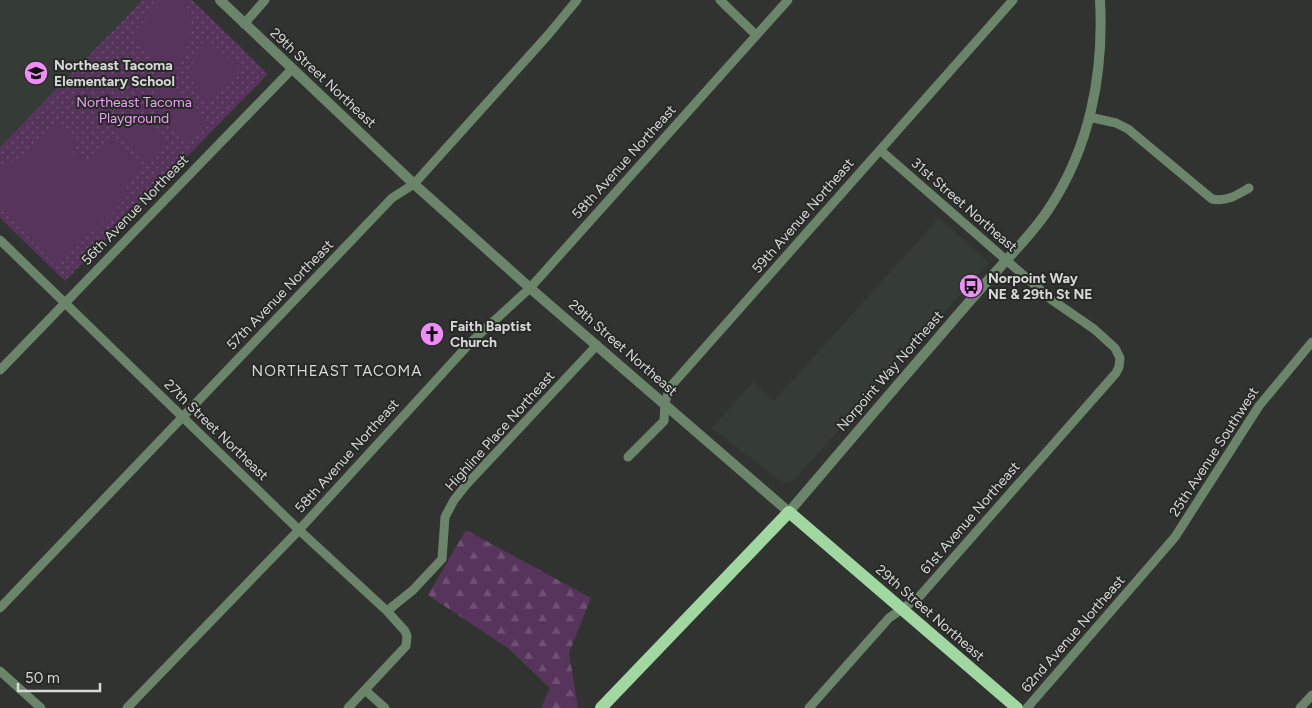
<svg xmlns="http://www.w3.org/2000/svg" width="1312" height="708" font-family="Figtree,sans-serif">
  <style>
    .built { fill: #353c35 }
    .green { fill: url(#green-dots) }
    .forest { fill: url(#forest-firs) }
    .pitch { fill: #57345b }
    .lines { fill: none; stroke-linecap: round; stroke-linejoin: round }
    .minor { stroke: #6b856b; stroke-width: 9 }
    .tertiary { stroke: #6b856b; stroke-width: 10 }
    .primary { stroke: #a1d7a1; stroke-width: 12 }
    .labels { text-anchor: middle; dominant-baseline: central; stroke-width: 4; stroke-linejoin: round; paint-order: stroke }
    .poi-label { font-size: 14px; font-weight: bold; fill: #d7d9d7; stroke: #272927; text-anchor: start }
    .street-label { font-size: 14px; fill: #d7d9d7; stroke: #272927 }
    .park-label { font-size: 14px; fill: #eca0f4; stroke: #272927 }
    .neighbourhood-label { font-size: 15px; letter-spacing: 1px; fill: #d7d9d7; stroke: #272927 }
  </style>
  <defs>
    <pattern id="green-dots" width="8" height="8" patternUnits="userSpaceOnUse" patternTransform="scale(1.25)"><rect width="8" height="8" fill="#57345b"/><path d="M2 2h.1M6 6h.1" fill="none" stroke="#6e5172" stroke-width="1.8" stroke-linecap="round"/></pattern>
    <pattern id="forest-firs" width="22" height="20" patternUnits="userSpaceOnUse" patternTransform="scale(1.25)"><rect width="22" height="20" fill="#57345b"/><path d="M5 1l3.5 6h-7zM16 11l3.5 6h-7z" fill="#6e5172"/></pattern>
  </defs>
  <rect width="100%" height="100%" fill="#313331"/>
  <path class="built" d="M0 0H143L0 147Z
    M939 218 989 263 795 479 783 483 712 428 753 382 774 401Z"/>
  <path class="green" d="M143 0H192L268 74 65 281 0 218V147Z"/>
  <path class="forest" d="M466 530 591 598 569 653 578 708H541L550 688 509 649 428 595Z"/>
  <path class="pitch" d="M163 0H182C201 22 187 54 173 74L134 37 135 31Z
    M206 38 239 68 238 74 208 105C187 76 186 68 206 38Z
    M168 83 207 120 186 142 147 104Z
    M135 110 168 141 148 162 115 131Z
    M58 120 79 141 69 151 93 162 90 158 110 136 143 167 125 186 131 193 95 231 87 234 59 265 54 264 0 208V172L17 159 27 154 26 153Z"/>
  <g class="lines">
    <path class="minor" d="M720 0 756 35
      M244 24 265 0
      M1089 117 1116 123 1128 129 1212 199C1227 202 1237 195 1249 188
      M0 240 299 530 387 611 405 631 407 636 406 646 348 708
      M0 370 291 70
      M628 457 664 421 665 403 670 387 1013 0
      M0 608 392 198 414 184 548 35 577 0
      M387 611 413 590 442 559 445 517 454 500 466 485 597 345
      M0 671 41 708
      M365 690 385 708
      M127 708 299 530 471 342 530 288 788 0
      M809 708 889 618 919 597 1116 373 1119 367 1120 358 1115 348 1094 329 1052 300 880 150
      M1027 708 1175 537 1259 406 1312 342
      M1300 708 1312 695"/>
    <path class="tertiary" d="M220 0 414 184 530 288 789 512C837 456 884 400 932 345 955 318 978 291 1002 265 1018 247 1035 230 1048 210 1090 148 1104 73 1100 0"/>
    <path class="primary" d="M601 708 789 512 1017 708"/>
  </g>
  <defs>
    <g id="school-disc" transform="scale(1.25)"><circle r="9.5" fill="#ee8cf8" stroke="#272927"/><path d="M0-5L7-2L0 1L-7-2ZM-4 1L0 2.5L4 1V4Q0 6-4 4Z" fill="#111"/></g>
    <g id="bus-disc" transform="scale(1.25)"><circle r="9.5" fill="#ee8cf8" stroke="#272927"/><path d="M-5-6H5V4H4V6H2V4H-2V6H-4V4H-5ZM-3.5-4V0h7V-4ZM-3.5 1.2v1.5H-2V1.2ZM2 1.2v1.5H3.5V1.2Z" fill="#111"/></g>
    <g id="church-disc" transform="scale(1.25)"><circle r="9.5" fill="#ee8cf8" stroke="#272927"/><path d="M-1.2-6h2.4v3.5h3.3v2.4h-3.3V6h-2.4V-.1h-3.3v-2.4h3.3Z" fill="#111"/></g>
  </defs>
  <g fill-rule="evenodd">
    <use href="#school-disc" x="36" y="73"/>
    <use href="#bus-disc" x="971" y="286"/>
    <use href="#church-disc" x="432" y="334"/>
  </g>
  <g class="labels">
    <g class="poi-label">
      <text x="54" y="65">Northeast Tacoma<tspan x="54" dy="16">Elementary School</tspan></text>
      <text x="988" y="278">Norpoint Way<tspan x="988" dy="16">NE &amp; 29th St NE</tspan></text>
      <text x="450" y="326">Faith Baptist<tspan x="450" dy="16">Church</tspan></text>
    </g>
    <g class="street-label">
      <text transform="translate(323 78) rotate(43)">29th Street Northeast</text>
      <text transform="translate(624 162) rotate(-48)">58th Avenue Northeast</text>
      <text transform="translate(964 205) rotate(41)">31st Street Northeast</text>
      <text transform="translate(135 210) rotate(-46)">56th Avenue Northeast</text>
      <text transform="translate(803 216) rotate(-49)">59th Avenue Northeast</text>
      <text transform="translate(280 295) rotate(-46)">57th Avenue Northeast</text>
      <text transform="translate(623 348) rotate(41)">29th Street Northeast</text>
      <text transform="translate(890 371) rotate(-49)">Norpoint Way Northeast</text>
      <text transform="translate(216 430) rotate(44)">27th Street Northeast</text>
      <text transform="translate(500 431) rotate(-48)">Highline Place Northeast</text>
      <text transform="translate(1214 452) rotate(-57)">25th Avenue Southwest</text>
      <text transform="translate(347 456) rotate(-48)">58th Avenue Northeast</text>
      <text transform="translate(970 518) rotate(-49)">61st Avenue Northeast</text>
      <text transform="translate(930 613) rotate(41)">29th Street Northeast</text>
      <text transform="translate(1073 634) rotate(-49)">62nd Avenue Northeast</text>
    </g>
    <g class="park-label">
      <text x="134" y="102">Northeast Tacoma<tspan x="134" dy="16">Playground</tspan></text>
    </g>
    <g class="neighbourhood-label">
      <text x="337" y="371">NORTHEAST TACOMA</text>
    </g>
  </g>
  <path d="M18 683v8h82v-8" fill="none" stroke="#d7d9d7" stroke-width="2.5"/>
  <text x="25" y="683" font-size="15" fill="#d7d9d7" stroke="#272927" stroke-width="4" paint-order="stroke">50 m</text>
</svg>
